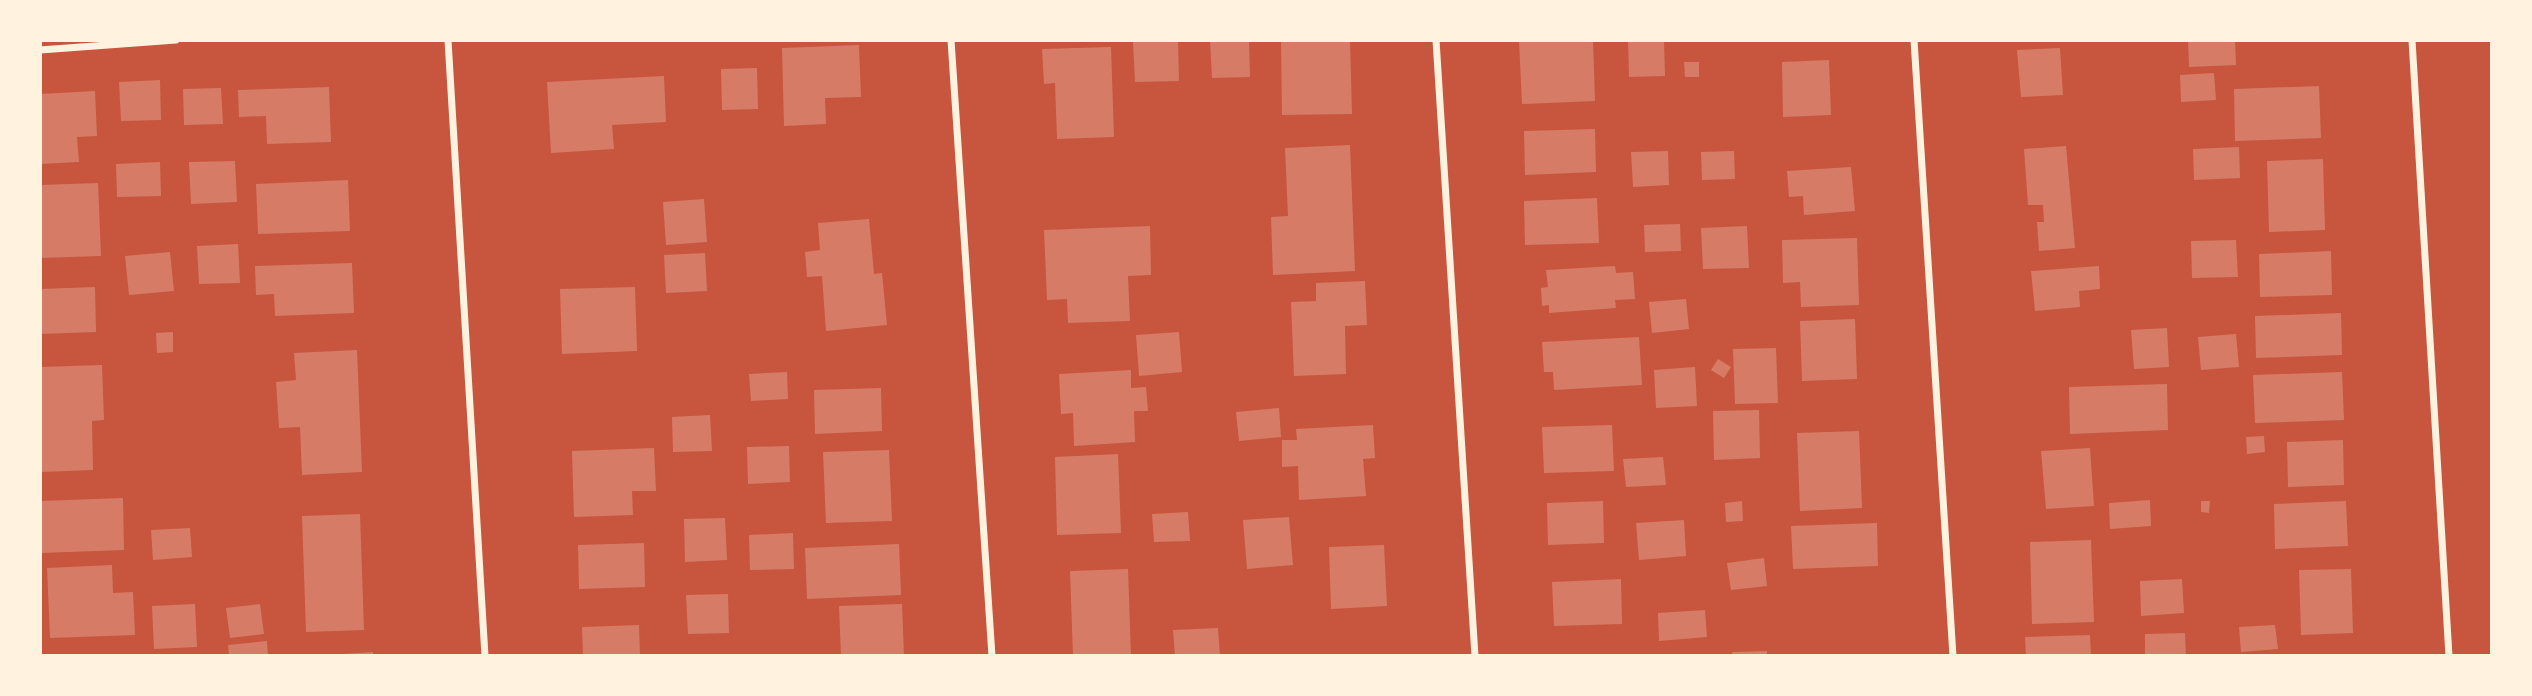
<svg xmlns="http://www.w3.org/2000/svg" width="2532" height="696" font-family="'PT Serif',serif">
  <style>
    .building { fill: #d67c66 }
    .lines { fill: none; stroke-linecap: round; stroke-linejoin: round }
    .minor { stroke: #fff3e0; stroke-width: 7 }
  </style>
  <rect width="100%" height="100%" fill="#c8553d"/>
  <path class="building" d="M1210 40H1249L1250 77 1212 78Z
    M1281 40H1350L1352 114 1282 115Z
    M1519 40H1593L1595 101 1522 104Z
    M1628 40H1664L1665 76 1629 77Z
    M2188 40H2235L2236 65 2189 67Z
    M1178 41 1179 81 1135 82 1133 42Z
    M859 45 861 97 825 98 826 124 784 126 782 48Z
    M1111 47 1114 137 1057 139 1055 83 1044 84 1042 49Z
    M2060 48 2063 95 2021 97 2017 50Z
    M1829 60 1831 115 1783 117 1782 62Z
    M1684 62H1699V77H1685Z
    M757 68 758 109 722 110 721 69Z
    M2214 73 2216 100 2181 102 2180 75Z
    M664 76 666 122 612 125 614 149 551 153 547 82Z
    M160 80 161 120 121 121 119 82Z
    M2319 86 2321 138 2235 141 2234 89Z
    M329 87 331 142 267 144 266 116 239 117 238 90Z
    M221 88 223 124 184 125 183 89Z
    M95 91 97 136 77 137 79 162 40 164V94Z
    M1595 129 1596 172 1525 175 1524 131Z
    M1350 145 1355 271 1273 275 1271 217 1288 216 1285 148Z
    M2066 146 2075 248 2039 251 2037 222H2044L2043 205H2028L2024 149Z
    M2239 147 2240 178 2194 180 2193 149Z
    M1668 151 1669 185 1633 187 1631 152Z
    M1734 151 1735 179 1702 180 1701 152Z
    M2323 159 2325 230 2269 232 2267 161Z
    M235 161 237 202 191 204 189 162Z
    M160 162 161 196 117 197 116 164Z
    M1851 167 1855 211 1804 215 1803 196 1789 197 1787 171Z
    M348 180 350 231 258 234 256 184Z
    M98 183 101 256 40 258V185Z
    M1597 198 1599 243 1525 245 1524 201Z
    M704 199 707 242 666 245 663 202Z
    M869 219 874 274 882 273 887 325 826 331 822 276 807 277 805 252 820 250 818 223Z
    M1680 224 1681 251 1645 252 1644 225Z
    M1150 226 1151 275 1128 276 1130 321 1068 323 1067 299 1047 300 1044 230Z
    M1747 226 1749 268 1703 269 1701 228Z
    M1857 238 1859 305 1801 307 1800 282 1783 283 1782 240Z
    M2236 240 2238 277 2192 278 2191 241Z
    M238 244 240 283 199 284 197 246Z
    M2331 251 2332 295 2260 297 2259 254Z
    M170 252 174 291 129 295 125 256Z
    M705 253 707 291 666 293 664 255Z
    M352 263 354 313 275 316 274 294 256 295 255 266Z
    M1615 266 1616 273 1633 272 1635 299 1615 300 1616 308 1549 313V305L1542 306 1541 288 1548 287 1546 270Z
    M2099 266 2100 289 2079 291 2080 307 2035 311 2031 271Z
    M1365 281 1367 325 1345 326 1346 374 1294 376 1291 302 1316 301V283Z
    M95 287 96 332 40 334V289Z
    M635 287 637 351 562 354 560 289Z
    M1686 299 1689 329 1652 333 1649 302Z
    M2341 313 2342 355 2256 358 2255 316Z
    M1855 319 1857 379 1802 381 1800 321Z
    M2167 328 2169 367 2134 369 2131 330Z
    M173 332V352L157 353 156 333Z
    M1179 332 1182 372 1139 376 1136 335Z
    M2236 334 2239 367 2201 370 2198 337Z
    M1639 337 1642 385 1554 390 1553 372H1544L1542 342Z
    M1776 348 1778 403 1735 404 1733 349Z
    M357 350 362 472 302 475 300 427 279 428 276 382 296 380 294 353Z
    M1718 359 1731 367 1724 378 1711 370Z
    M102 365 104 420 92 421 93 470 40 472V367Z
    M1695 367 1697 406 1656 408 1654 370Z
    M1131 370V388L1146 387 1148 411H1134L1135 442 1074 446 1073 413 1061 414 1059 374Z
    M787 372 788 399 751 401 749 374Z
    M2342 372 2344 420 2255 423 2253 375Z
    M2167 384 2168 430 2070 434 2069 387Z
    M881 388 882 431 815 434 814 390Z
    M1279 408 1281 437 1239 441 1236 412Z
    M1759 410 1760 458 1714 460 1713 411Z
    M710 415 712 451 673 452 672 417Z
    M1373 425 1375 458 1363 459 1366 496 1299 500 1298 466 1282 467V440H1297L1296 429Z
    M1612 425 1614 471 1544 473 1542 427Z
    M1859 431 1862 508 1800 511 1797 433Z
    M2264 436 2265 452 2247 454 2246 437Z
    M2343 440 2344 485 2288 487 2287 442Z
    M789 446 790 482 748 484 747 447Z
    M654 448 656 491H632L633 515 574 517 572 451Z
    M2090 448 2094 506 2046 509 2041 451Z
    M889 450 892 521 826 523 823 452Z
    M1118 454 1121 533 1057 535 1055 457Z
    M1663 457 1666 485 1626 487 1623 459Z
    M123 498 124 550 40 553V501Z
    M2150 500 2151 526 2110 529 2109 503Z
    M1603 501 1604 543 1548 545 1547 503Z
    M1742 501 1743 521 1726 522 1725 503Z
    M2201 501H2210L2209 513 2201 512Z
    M2346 501 2348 546 2275 549 2274 504Z
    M1188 512 1190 541 1154 542 1152 514Z
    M360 514 364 630 306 632 302 516Z
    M1289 517 1293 565 1247 569 1243 520Z
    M725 518 727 560 685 562 684 519Z
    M1684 520 1686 556 1639 560 1636 523Z
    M1877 523 1878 566 1793 569 1791 526Z
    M190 528 192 557 153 560 151 530Z
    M793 533 794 569 750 570 749 535Z
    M2091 540 2094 622 2032 624 2030 542Z
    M644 543 645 587 579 589 578 545Z
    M899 544 901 595 807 599 805 548Z
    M1384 545 1387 606 1331 609 1329 547Z
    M1764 558 1767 586 1731 590 1727 563Z
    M112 565 113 593 133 592 135 635 50 638 47 568Z
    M1128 569 1131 656H1073L1070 571Z
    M2351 569 2353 633 2301 635 2299 570Z
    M1621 579 1622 624 1554 626 1552 582Z
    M2182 579 2184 613 2141 616 2140 581Z
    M728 594 729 633 688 634 686 595Z
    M195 604 197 647 154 649 152 606Z
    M260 604 264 634 230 638 226 608Z
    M902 604 904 656H841L839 606Z
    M1705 610 1707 637 1659 641 1658 613Z
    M639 625 640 656H583L582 627Z
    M2275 625 2278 649 2241 652 2239 627Z
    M1218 628 1220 656H1175L1173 630Z
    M2185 633 2186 656H2145V634Z
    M2090 635 2091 656H2026L2025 637Z
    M267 641 268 656H229L228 645Z
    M1767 651V656H1733L1732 652Z
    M373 652V656H343V654Z"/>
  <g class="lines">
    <path class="minor" d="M448 40 485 656
      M951 40 992 656
      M1436 40 1475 656
      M1914 40 1953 656
      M2412 40 2449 656
      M40 50 176 40"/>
  </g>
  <rect width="2532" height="696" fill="none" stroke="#fff3e0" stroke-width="84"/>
</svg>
